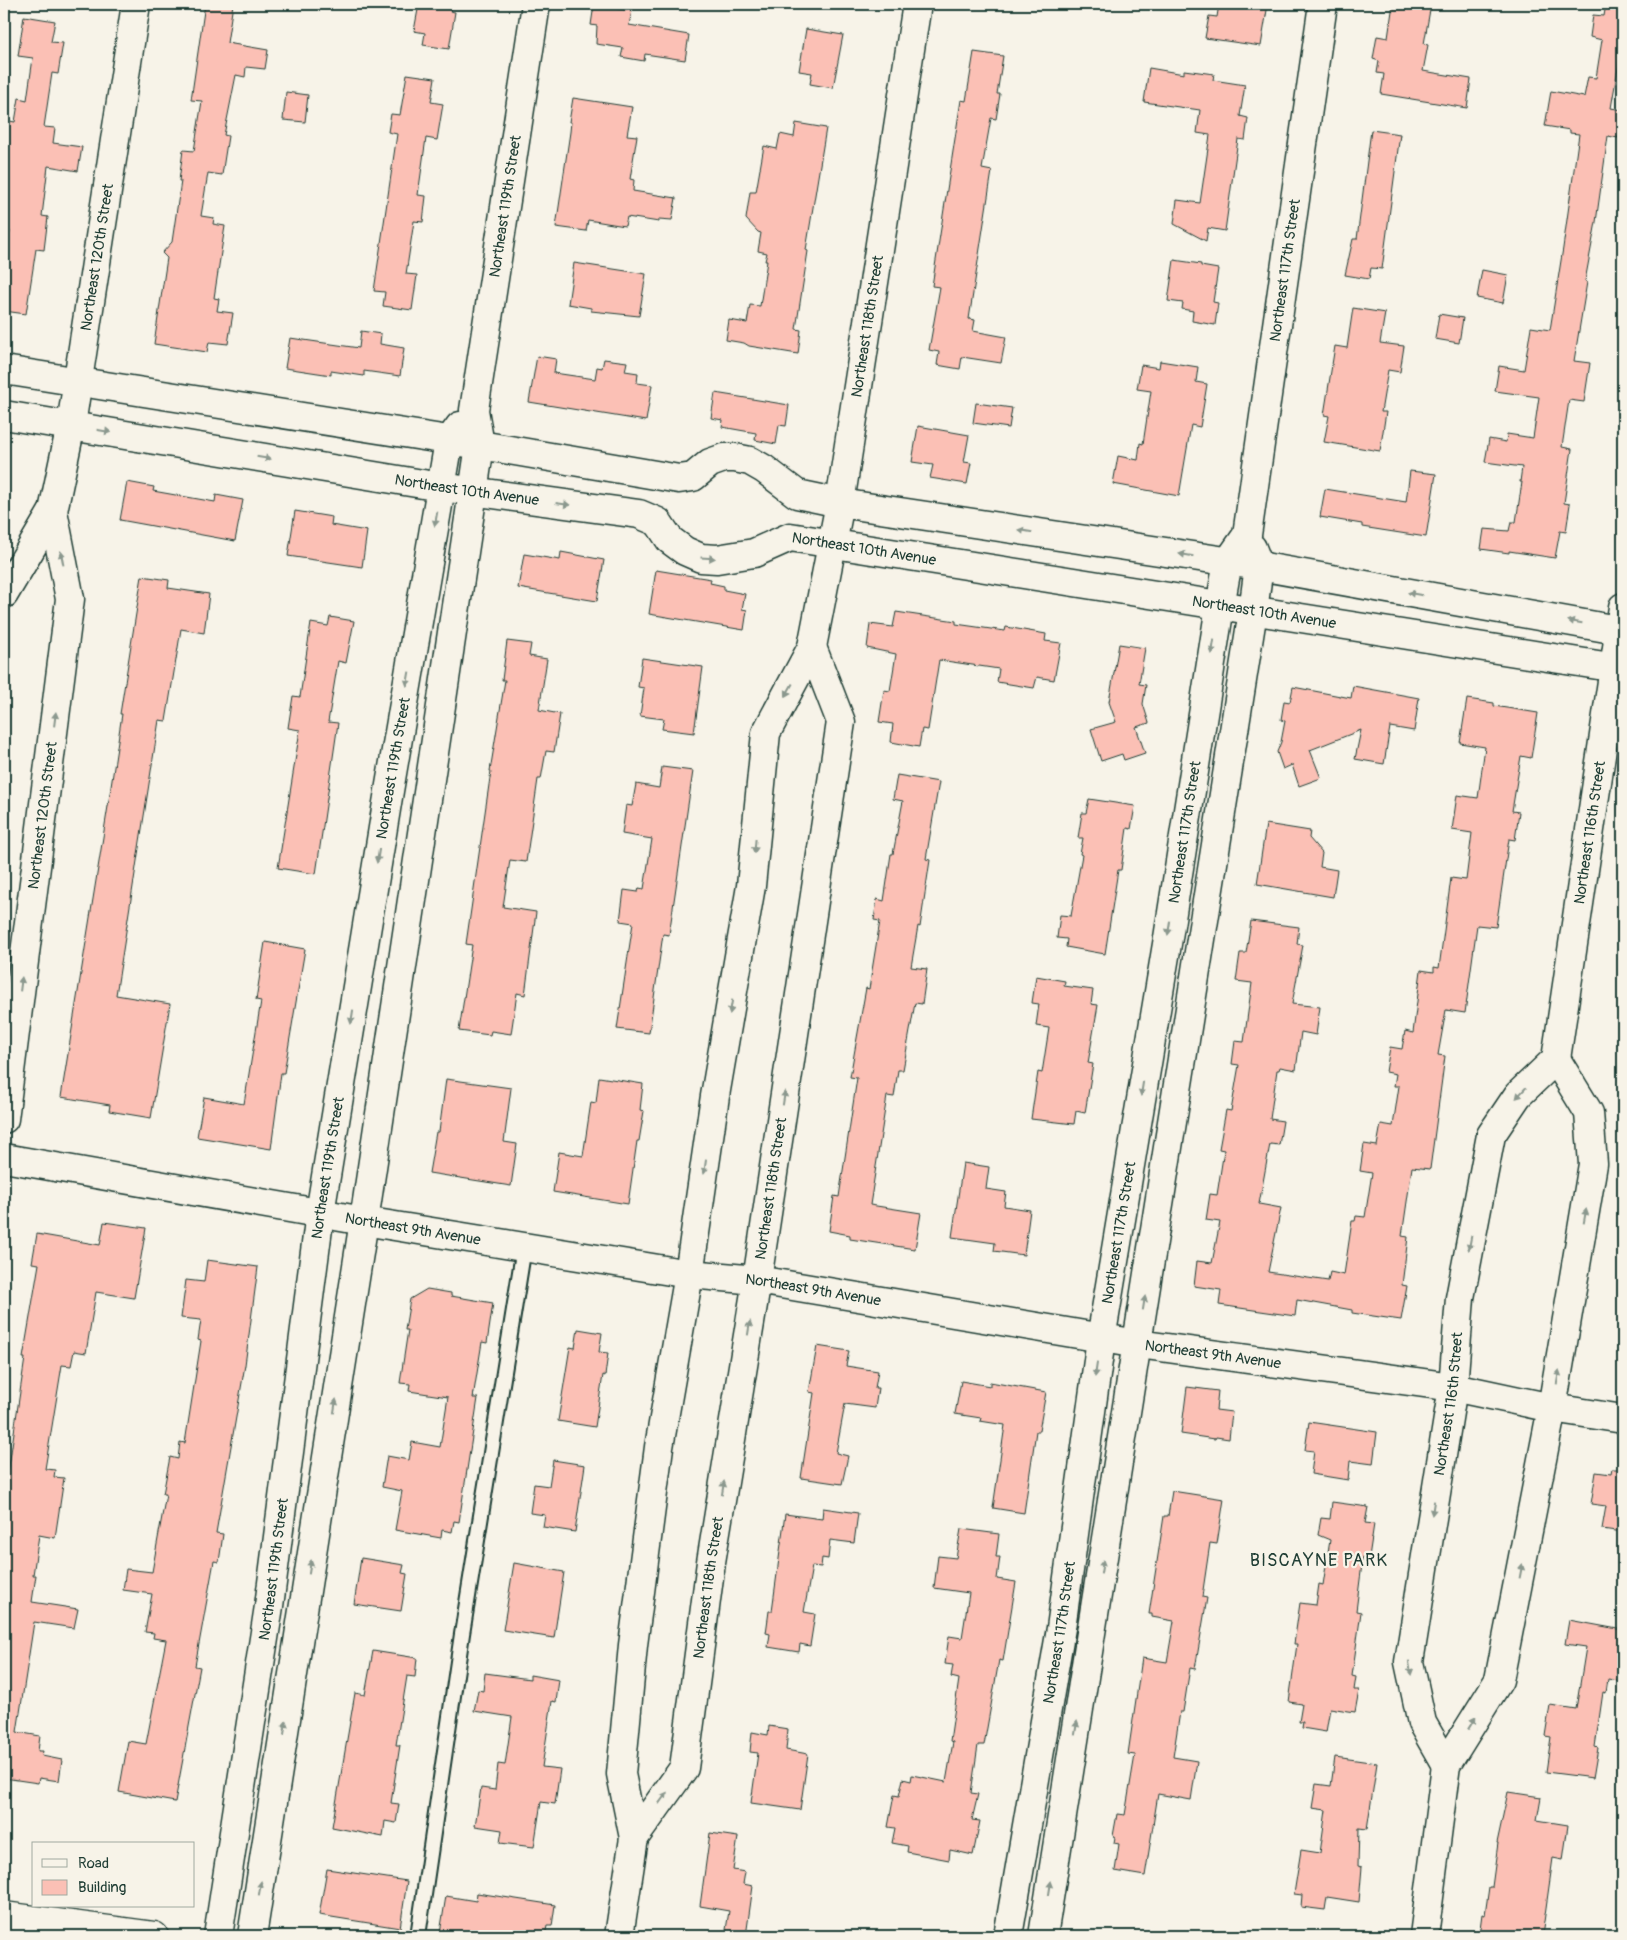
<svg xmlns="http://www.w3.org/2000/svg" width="1627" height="1940" font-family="Pangolin,sans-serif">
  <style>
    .building { fill: #fbc0b5; stroke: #1f3d34 }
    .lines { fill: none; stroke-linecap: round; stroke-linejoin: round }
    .service-casing { stroke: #1f3d34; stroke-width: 18 }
    .minor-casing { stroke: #1f3d34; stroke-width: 31 }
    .service { stroke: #f7f3e8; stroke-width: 14 }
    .minor { stroke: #f7f3e8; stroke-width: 28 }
    .oneway { fill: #8b988e }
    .labels { text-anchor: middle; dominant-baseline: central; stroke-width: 4.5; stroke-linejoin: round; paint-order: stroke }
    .street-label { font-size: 15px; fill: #1f3d34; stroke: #f7f3e8 }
    .quarter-label { font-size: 18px; letter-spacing: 1px; fill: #1f3d34; stroke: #f7f3e8 }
  </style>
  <rect width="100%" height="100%" fill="#f7f3e8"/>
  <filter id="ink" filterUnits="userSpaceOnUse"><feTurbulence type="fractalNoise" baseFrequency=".02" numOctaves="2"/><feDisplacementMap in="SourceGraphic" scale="10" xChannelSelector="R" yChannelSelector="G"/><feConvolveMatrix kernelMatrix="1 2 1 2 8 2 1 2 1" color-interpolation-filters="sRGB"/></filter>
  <g filter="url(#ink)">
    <path class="building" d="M205 4H233L227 43 268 50 265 69 246 67 245 77 236 75 224 135 228 136 222 175 208 173 201 216 214 218 213 224 225 226 214 298 219 299 217 311 233 313 228 344 209 342 207 352 154 344 167 258 162 253 172 242 181 181H179L183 150 194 151 202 101 191 100Z
      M419 4H451L450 11 455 12 449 49 423 45 425 33 414 31Z
      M1219 4H1268L1261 46 1205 38 1209 16 1217 17Z
      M1393 4H1431L1424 44 1428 45 1423 71 1471 79 1467 108 1381 94 1384 74 1377 73 1379 61 1373 59 1377 36 1388 38Z
      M1606 4H1623V58L1620 57 1611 108 1622 110 1618 138 1608 136 1596 222 1585 281 1587 282 1574 361 1590 363 1584 402 1569 400 1562 447 1572 449 1564 503 1570 504 1566 532 1560 531 1555 558 1509 551V553L1481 549 1484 529 1509 531 1511 522H1516L1522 482H1520L1522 467 1485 462 1489 439 1506 442 1507 434 1533 438 1539 397 1495 391 1499 366 1524 370 1531 327 1550 330 1563 248 1579 134 1570 133V130L1545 126 1551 91 1584 97 1588 77 1596 78 1602 40 1590 37 1593 15 1604 16Z
      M594 5 632 11 629 25 689 35 685 60 645 54 644 61 621 57 623 48 596 44 597 26 591 25Z
      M24 16 55 21 51 42 63 43 58 74 52 73 44 127 55 128 53 143 82 147 78 171 48 166 42 216 48 217 44 250 36 249 26 314 4 311V270H5L10 231 4 230V196L9 159H7L8 156 4 155V120L15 122 19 98 27 100 33 58 18 56Z
      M806 29 843 35 833 88 810 84 812 73 799 71Z
      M974 52 1003 56 997 94H1000L996 119 991 118 982 169 992 171 969 319 975 320 973 331 1006 337 1001 363 962 357 960 369 937 365 939 352 929 350 940 287 932 286 961 100 966 101Z
      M1149 68 1184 74V70L1214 74 1213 80 1245 85 1240 116 1248 118 1245 140 1238 139 1225 231 1208 228 1206 241 1174 224 1177 200 1200 203 1210 135 1197 133 1200 110 1144 102Z
      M407 74 435 78 431 102 443 104 437 140 426 138 418 195 426 196 423 222 414 221 406 274 417 275 412 310 383 306 385 292 374 291 397 134 388 132 391 114 400 115Z
      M286 92 308 95 305 122 283 120Z
      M573 98 632 107 627 135 637 136 630 179 634 180 633 191 676 198 672 220 659 219V222L627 217 625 226 588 220 586 231 556 227 570 132 571 122H569Z
      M796 123 826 128 806 250 808 251 796 329 801 330 798 354 749 346 744 343 726 340 729 320 747 323 750 305 760 306 767 261H765L767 253 758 251 761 233 758 232 746 219 750 192H756L764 146 777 149 780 134 794 137Z
      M1371 130 1400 134 1382 269 1371 268 1369 279 1345 275 1353 239H1357Z
      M1174 260 1201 264V266L1218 269 1213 302 1218 303 1215 325 1192 321 1193 311 1182 309 1183 303 1168 301Z
      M574 263 646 274 639 316 591 311V308L568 304Z
      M1482 270 1508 275 1503 303 1477 298Z
      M1353 308 1385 313 1380 343 1404 346 1400 372 1388 370 1381 412H1386L1380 451 1324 442 1329 416 1324 415 1335 346 1347 348Z
      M1439 314 1463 318 1459 343 1435 339Z
      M361 331 381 334 380 344 404 348 400 376 364 371V376L331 371V375L285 368 290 338 359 348Z
      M537 356 556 359 554 373 595 379 597 367 602 368 604 359 627 362 625 371 638 373 637 383 652 385 646 421 529 402Z
      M1160 361 1198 367 1196 382 1207 384 1200 427 1191 425 1179 496 1113 484 1118 456 1138 460 1140 443 1143 444 1151 391 1137 389 1141 365 1159 368Z
      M715 393 789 405 786 426 779 425 776 444 755 440 756 433 722 427 723 420 711 418Z
      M976 403 1012 408 1009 428 973 423Z
      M918 426 969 435 964 462 971 463 967 484 930 478 933 465 912 462Z
      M1410 471 1436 474 1426 537 1362 527V524L1320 517 1325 489 1406 502Z
      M127 482 154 487 153 491 215 502 216 495 243 500 235 541 120 520Z
      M295 511 332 517 331 525 367 531 362 567 288 556Z
      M561 552 604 560 597 601 518 588 524 554 560 560Z
      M656 570 711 579 710 583 724 586V590L745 594 742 609 747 610 744 630 649 614Z
      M142 576 169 580 168 588 209 594 204 633 181 629 166 721 159 720 116 995 170 1004 151 1118 109 1111 110 1105 61 1097 109 800 122 714H120Z
      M896 612 956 621V624L1005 631 1006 627 1046 634 1045 641 1061 643 1054 680 1037 677 1034 688 997 682 999 669 939 660 928 730 922 729 919 747 891 742 893 724 879 722 884 690 890 691 896 654 867 648 870 624 893 627Z
      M330 617 354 621 346 663 338 661 328 722 338 723 316 874 278 868 300 730 288 728 293 696 300 697 311 623 328 626Z
      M507 641 531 644 529 656 547 659 539 710 560 714 554 752 546 751 541 779H538L526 862 510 860 503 907 536 912 525 995 517 993 511 1034 491 1031 490 1035 459 1031 472 945 466 944 491 771H490L505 680H502Z
      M1119 644 1145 648 1139 684 1146 685 1143 704 1149 723 1136 727 1145 753 1124 760 1122 754 1101 761 1091 729 1116 722 1109 702Z
      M642 658 703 667 694 733 662 729 664 719 640 716 644 688 638 687Z
      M1353 686 1419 698 1414 731 1390 727 1384 764 1355 759 1361 730 1310 750 1321 778 1299 786 1292 765 1283 769 1277 752 1281 742 1285 721 1281 720 1284 701 1290 702 1293 687 1351 698Z
      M1467 699 1494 703V706L1538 713 1531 758 1521 756 1512 811 1519 812 1515 840 1509 839 1496 927 1477 925 1465 1013 1446 1010 1438 1055 1445 1056 1430 1169 1412 1167 1402 1236 1408 1237 1402 1285 1407 1286 1401 1320 1352 1313V1310L1297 1300 1295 1316 1219 1305 1221 1290 1194 1286 1197 1261 1212 1263 1220 1222 1206 1220 1210 1194 1217 1195 1224 1150 1219 1149 1226 1110 1231 1111 1239 1065 1232 1064 1235 1041 1244 1042 1252 983 1236 981 1240 953H1246L1251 921 1299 927 1297 944 1303 945 1292 1004 1320 1007 1316 1035 1301 1032 1296 1070 1280 1067 1279 1070H1277L1270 1119 1283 1121 1279 1145 1270 1144 1259 1204 1281 1208 1268 1272 1328 1281 1330 1272 1344 1275 1352 1221H1355L1356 1216 1365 1217 1372 1173 1360 1171 1364 1144 1377 1146 1381 1124 1393 1126 1399 1086H1394L1396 1074 1386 1072 1390 1047 1402 1049 1405 1031 1413 1033 1421 970 1434 972V967L1439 968 1451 878 1466 880 1472 833 1452 830 1457 795 1478 798 1485 747 1460 743Z
      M662 767 693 771 669 935 663 934 649 1033 617 1029 633 923 620 921 624 890 638 892 639 888 644 889 652 839 622 834 626 805 632 806 636 784 659 788Z
      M897 775 939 782 926 859 930 860 920 927 918 926 911 967 927 969 922 1004 915 1003 903 1070H898L894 1097 887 1096 870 1205 921 1213 915 1249 850 1239V1235L829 1231 834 1196 839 1197 857 1078 850 1077 866 988 869 989 880 921 874 920 877 899 884 901 891 854H893L903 801 893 799Z
      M1089 799 1135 806 1131 829 1127 828 1121 870H1118L1105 954 1066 947 1067 939 1057 938 1060 915 1071 916 1082 855 1080 854 1083 838H1078L1082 813H1086Z
      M1266 824 1310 831 1309 838 1322 853 1320 867 1337 870 1333 897 1257 884Z
      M265 942 305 949 284 1073H281L271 1149 197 1137 204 1097 244 1104 261 1001 256 1000Z
      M1036 976 1065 981 1064 986 1093 990 1091 1004 1098 1005 1088 1063 1093 1064 1085 1113 1076 1111 1074 1124 1031 1119 1038 1072 1042 1073 1049 1028 1036 1026 1039 1004 1032 1003Z
      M599 1077 643 1084 640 1110 644 1111 639 1141H637L628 1204 553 1192 559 1152 583 1156 591 1102 596 1103Z
      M446 1079 511 1088 504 1142 517 1144 511 1186 429 1173 436 1132H439Z
      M963 1163 989 1167 986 1189 1006 1192 1004 1206 1030 1210 1024 1255 994 1251 995 1243 952 1237Z
      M104 1222 146 1228 134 1298 96 1292 86 1353 74 1351 71 1366 62 1365 45 1469 55 1470 54 1477 64 1478 55 1538 39 1535 33 1575H36L32 1602 78 1609 74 1628 34 1622 17 1732 40 1736 38 1751H43L42 1756 62 1760 59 1781 39 1778 38 1783 4 1778V1500L25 1358H23L39 1264 32 1263 37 1234 100 1245Z
      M207 1260 258 1267 245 1365 216 1533 223 1534 219 1562 214 1561 195 1666 200 1667 175 1802 119 1792 128 1741 146 1744 166 1640 153 1638 154 1633 145 1632 152 1594 123 1590 126 1569 152 1572 166 1494H163L170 1457 178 1459 180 1442 185 1443 201 1341 198 1340 201 1320 181 1318 186 1280 204 1282Z
      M427 1289 451 1293V1296L493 1303 487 1343 482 1342 473 1398H478L459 1522 454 1521 452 1532 442 1530 441 1538 395 1530 402 1491 382 1487 387 1456 409 1460 412 1442 440 1447 448 1397 409 1391 410 1384 400 1383 408 1330H405L410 1299Z
      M578 1329 602 1333 599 1352 608 1353 605 1376 603 1375 595 1427 558 1421 570 1347 575 1348Z
      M817 1346 849 1351 846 1366 878 1371 875 1388H878L875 1408 845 1404 836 1453 848 1456 842 1484 801 1478 814 1393 809 1392Z
      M961 1381 990 1386V1382L1046 1392 1039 1431H1036L1024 1513 993 1508 1005 1425 980 1421 981 1418 955 1414Z
      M1187 1387 1218 1391 1216 1410 1232 1412 1229 1439 1216 1437 1215 1439 1181 1434Z
      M1309 1422 1377 1432 1373 1464 1350 1461 1348 1480 1311 1474 1314 1451 1305 1450Z
      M553 1460 585 1465 575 1532 543 1527 545 1515 530 1513 534 1484 549 1486Z
      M1612 1469H1623V1532L1602 1529 1606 1506 1591 1504 1596 1472 1611 1474Z
      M1172 1491 1224 1499 1217 1544 1210 1543 1202 1597 1207 1598 1203 1622 1195 1669 1190 1668 1183 1712H1180L1173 1757 1197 1761 1191 1800 1158 1794 1145 1876 1115 1871 1119 1844 1114 1843 1115 1837 1113 1836 1117 1814 1125 1815 1135 1755 1128 1754 1142 1658 1167 1662 1174 1621 1152 1617V1614H1149L1164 1516H1168Z
      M1332 1502 1368 1507 1365 1523 1374 1524 1369 1557 1363 1556 1356 1611 1361 1612 1352 1676 1356 1677 1354 1690H1359L1355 1712 1330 1708 1326 1732 1302 1728 1303 1722H1299L1302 1704 1289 1702 1297 1644H1294L1300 1603 1316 1605 1319 1584 1323 1585 1330 1540 1318 1535 1321 1518 1330 1519Z
      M823 1508 858 1513 854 1543 830 1540 828 1559 822 1558 821 1567 812 1566 804 1612 815 1614 810 1646 800 1644 799 1652 768 1647 770 1634 766 1633 769 1611H772L785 1514 822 1519Z
      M961 1529 999 1534 996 1557H1000L997 1579 1016 1582 1003 1661 999 1660 984 1745H978L971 1793 978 1794 972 1820 980 1821 973 1855 950 1850 949 1860 907 1852 908 1846 892 1843 895 1828 888 1827 894 1795 899 1796 903 1779 911 1781 912 1775 946 1782 953 1742 950 1741 959 1679 951 1677 953 1665 945 1664 949 1636 962 1638 969 1593 934 1588 938 1556 956 1558Z
      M361 1558 404 1565 402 1573 407 1574 401 1611 354 1604Z
      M514 1563 564 1572 554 1638 503 1630Z
      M1569 1620 1623 1630V1669H1619L1618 1681 1608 1679 1606 1693 1603 1692 1595 1747 1598 1748 1593 1778 1546 1772 1551 1737 1545 1736 1550 1705 1576 1709 1586 1647 1565 1644Z
      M373 1651 417 1658 415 1677 407 1676 396 1745H400L391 1803 399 1804 396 1823 385 1821 383 1837 332 1827 355 1693 365 1695Z
      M485 1673 530 1679V1675L559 1680 556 1702 552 1701 542 1767 560 1769 555 1804 541 1802 534 1847 500 1843 502 1830 475 1826 481 1788 495 1790 498 1764 505 1765 512 1717 474 1711 478 1690 483 1691Z
      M769 1726 788 1729 786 1750 808 1754 800 1810 751 1803 758 1753 750 1752 752 1732 768 1735Z
      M1335 1757 1377 1763 1367 1829 1359 1828 1358 1866 1362 1867 1359 1902 1327 1897 1325 1910 1301 1907 1302 1895 1294 1894 1301 1850 1320 1853 1326 1810 1312 1808 1316 1784 1331 1786Z
      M1508 1792 1541 1797 1537 1820 1568 1825 1563 1860 1553 1858 1542 1936H1479L1482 1914 1485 1915 1489 1887H1492L1498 1843H1497Z
      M710 1833 738 1837 733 1870 745 1872 743 1884 753 1886 746 1936H725L729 1911 700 1906Z
      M327 1869 407 1881 400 1928 319 1915Z
      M477 1893 555 1905 552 1926H547L545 1936H459L440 1933 446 1896 476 1901Z"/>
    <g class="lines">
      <g class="service-casing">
        <path id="service" d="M418 1936 462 1634 524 1247"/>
      </g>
      <g class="minor-casing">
        <g id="minor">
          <path d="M4 370 480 445 679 479 693 477 710 463 724 458H735L750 461 764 469 797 494 840 503 1259 566 1623 631"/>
          <path id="s1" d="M4 415 441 487 639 514 658 522 670 540 685 551 701 558 717 559 754 553 790 537 1623 669"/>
          <path id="s2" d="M4 594 53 511 71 425 136 4"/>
          <path id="s3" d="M4 1119 70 599 53 511"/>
          <path id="s4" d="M4 1158 364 1221 689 1274 757 1280 1138 1344 1453 1387 1552 1408 1623 1419"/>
          <path id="s5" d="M1446 1765 1422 1723 1409 1662 1453 1387 1460 1298 1491 1135 1518 1095 1556 1059 1623 607"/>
          <path id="s6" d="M634 1838 684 1768 711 1562 757 1280 841 722 812 647"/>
          <path d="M4 1916 154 1936"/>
          <path id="s7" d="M218 1936 269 1606 320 1213 389 791 449 441 460 426"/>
          <path id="s8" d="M252 1936 364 1221 473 492 480 445 474 410 536 4"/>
          <path id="s9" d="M619 1936 634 1838 621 1774 633 1645 659 1447 689 1274 715 1096 751 886 766 733 812 647 840 503 917 4"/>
          <path id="s10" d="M1008 1936 1061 1628 1101 1339 1168 938 1220 606 1228 562 1247 535 1323 4"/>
          <path d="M1043 1936 1253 611 1259 566 1252 548"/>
          <path d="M1424 1936 1446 1765 1499 1680 1552 1408 1593 1164 1589 1113 1556 1059"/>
        </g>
      </g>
      <use href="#service" class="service"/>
      <use href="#minor" class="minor"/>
    </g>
    <defs><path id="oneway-solid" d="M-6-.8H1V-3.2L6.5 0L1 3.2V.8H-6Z" transform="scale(1.25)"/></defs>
    <g class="oneway">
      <use href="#oneway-solid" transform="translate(104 431) rotate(9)"/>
      <use href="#oneway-solid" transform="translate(264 458) rotate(9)"/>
      <use href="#oneway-solid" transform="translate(563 504) rotate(8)"/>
      <use href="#oneway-solid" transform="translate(436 519) rotate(100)"/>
      <use href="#oneway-solid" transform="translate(1025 531) rotate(-171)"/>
      <use href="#oneway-solid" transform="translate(1186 555) rotate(-171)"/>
      <use href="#oneway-solid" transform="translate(62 558) rotate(-101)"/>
      <use href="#oneway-solid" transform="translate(708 558) rotate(4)"/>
      <use href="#oneway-solid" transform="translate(1415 594) rotate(-170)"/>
      <use href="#oneway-solid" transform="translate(1575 622) rotate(-170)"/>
      <use href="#oneway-solid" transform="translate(1213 647) rotate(99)"/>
      <use href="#oneway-solid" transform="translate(408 679) rotate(100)"/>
      <use href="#oneway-solid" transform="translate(789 690) rotate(119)"/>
      <use href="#oneway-solid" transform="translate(55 719) rotate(-83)"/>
      <use href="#oneway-solid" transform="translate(755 846) rotate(95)"/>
      <use href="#oneway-solid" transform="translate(378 856) rotate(99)"/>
      <use href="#oneway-solid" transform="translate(1169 928) rotate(99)"/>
      <use href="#oneway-solid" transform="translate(21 984) rotate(-83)"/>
      <use href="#oneway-solid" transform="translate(731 1007) rotate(100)"/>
      <use href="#oneway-solid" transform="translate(352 1017) rotate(99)"/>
      <use href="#oneway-solid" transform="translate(1142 1089) rotate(99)"/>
      <use href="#oneway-solid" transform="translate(1521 1093) rotate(133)"/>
      <use href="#oneway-solid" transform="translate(784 1098) rotate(-81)"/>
      <use href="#oneway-solid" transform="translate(705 1167) rotate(98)"/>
      <use href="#oneway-solid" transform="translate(1585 1216) rotate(-80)"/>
      <use href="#oneway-solid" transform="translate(1470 1243) rotate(101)"/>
      <use href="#oneway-solid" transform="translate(1144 1303) rotate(-81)"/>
      <use href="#oneway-solid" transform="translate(749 1328) rotate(-81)"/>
      <use href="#oneway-solid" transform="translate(1096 1370) rotate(98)"/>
      <use href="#oneway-solid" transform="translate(1558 1377) rotate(-80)"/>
      <use href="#oneway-solid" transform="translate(335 1406) rotate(-81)"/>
      <use href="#oneway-solid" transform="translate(723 1488) rotate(-81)"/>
      <use href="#oneway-solid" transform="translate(1433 1508) rotate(99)"/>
      <use href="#oneway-solid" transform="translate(310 1567) rotate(-81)"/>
      <use href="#oneway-solid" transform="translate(1102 1567) rotate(-81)"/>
      <use href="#oneway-solid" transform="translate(1521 1571) rotate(-79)"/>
      <use href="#oneway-solid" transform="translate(1410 1668) rotate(81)"/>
      <use href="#oneway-solid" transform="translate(1472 1723) rotate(-58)"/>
      <use href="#oneway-solid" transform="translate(285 1728) rotate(-81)"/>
      <use href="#oneway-solid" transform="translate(1076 1728) rotate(-81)"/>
      <use href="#oneway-solid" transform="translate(663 1798) rotate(-54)"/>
      <use href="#oneway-solid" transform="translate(260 1888) rotate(-81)"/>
      <use href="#oneway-solid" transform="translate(1050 1888) rotate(-81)"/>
    </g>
  </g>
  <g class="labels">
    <g class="street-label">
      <text stroke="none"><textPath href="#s8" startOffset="1750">Northeast 119th Street</textPath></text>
      <text stroke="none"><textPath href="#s2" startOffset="354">Northeast 120th Street</textPath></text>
      <text stroke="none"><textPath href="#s10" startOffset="1692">Northeast 117th Street</textPath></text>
      <text stroke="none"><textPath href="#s9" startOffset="1639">Northeast 118th Street</textPath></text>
      <text stroke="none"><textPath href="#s1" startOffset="469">Northeast 10th Avenue</textPath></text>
      <text stroke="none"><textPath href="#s1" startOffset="889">Northeast 10th Avenue</textPath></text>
      <text stroke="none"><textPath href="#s1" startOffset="1294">Northeast 10th Avenue</textPath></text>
      <text stroke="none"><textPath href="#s7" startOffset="1181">Northeast 119th Street</textPath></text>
      <text stroke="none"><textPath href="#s3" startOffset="306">Northeast 120th Street</textPath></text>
      <text stroke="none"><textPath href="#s10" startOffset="1118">Northeast 117th Street</textPath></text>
      <text stroke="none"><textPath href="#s5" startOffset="974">Northeast 116th Street</textPath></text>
      <text stroke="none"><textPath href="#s7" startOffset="776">Northeast 119th Street</textPath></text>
      <text stroke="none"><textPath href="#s6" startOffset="672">Northeast 118th Street</textPath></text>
      <text stroke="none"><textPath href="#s4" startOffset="415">Northeast 9th Avenue</textPath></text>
      <text stroke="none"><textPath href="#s10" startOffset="712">Northeast 117th Street</textPath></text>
      <text stroke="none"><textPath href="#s4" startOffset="820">Northeast 9th Avenue</textPath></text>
      <text stroke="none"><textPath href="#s4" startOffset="1225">Northeast 9th Avenue</textPath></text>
      <text stroke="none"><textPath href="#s5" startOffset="372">Northeast 116th Street</textPath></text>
      <text stroke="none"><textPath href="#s7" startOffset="371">Northeast 119th Street</textPath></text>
      <text stroke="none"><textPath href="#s6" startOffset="268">Northeast 118th Street</textPath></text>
      <text stroke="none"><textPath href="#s10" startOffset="308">Northeast 117th Street</textPath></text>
    </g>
    <g class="quarter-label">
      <text x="1319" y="1560">BISCAYNE PARK</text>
    </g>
  </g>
  <rect width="1627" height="1940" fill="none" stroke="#f7f3e8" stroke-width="20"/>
  <rect x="10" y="10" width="1607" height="1920" fill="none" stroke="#1f3d34" stroke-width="2" filter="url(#ink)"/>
  <rect x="32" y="1842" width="162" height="65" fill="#f7f3e8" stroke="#a1aaa0"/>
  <rect x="42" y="1859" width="25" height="8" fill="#f7f3e8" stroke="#a1aaa0"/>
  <text x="78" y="1868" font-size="15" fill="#1f3d34">Road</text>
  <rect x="42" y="1880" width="25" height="15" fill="#fbc0b5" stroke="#a1aaa0"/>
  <text x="78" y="1892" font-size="15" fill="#1f3d34">Building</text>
</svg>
